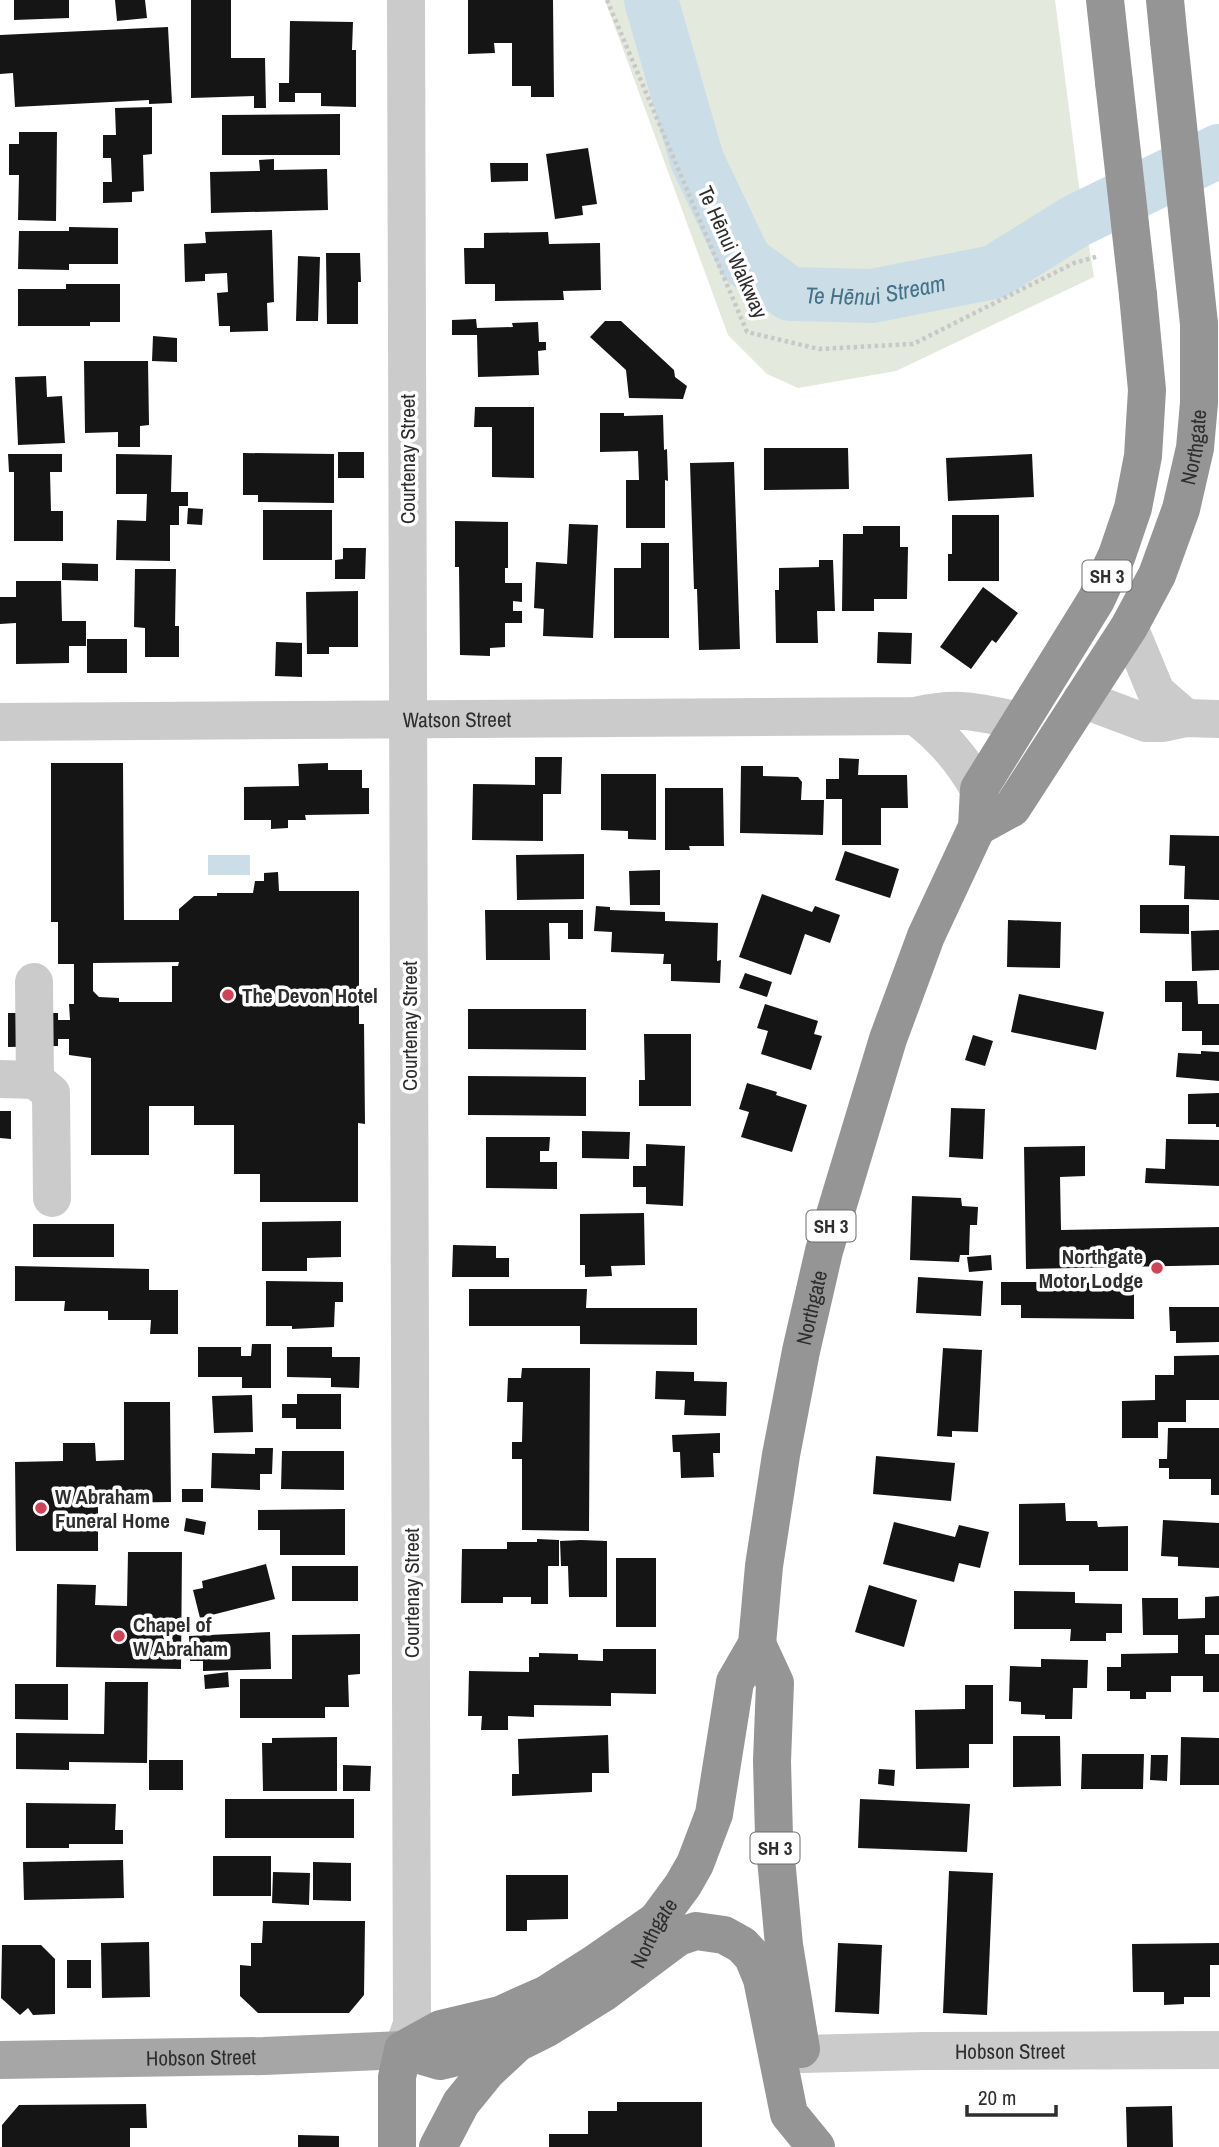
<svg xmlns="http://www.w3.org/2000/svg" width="1219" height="2147" font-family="'Archivo Narrow',sans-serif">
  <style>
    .green { fill: #e4e9dd }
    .water { fill: #cbdee7 }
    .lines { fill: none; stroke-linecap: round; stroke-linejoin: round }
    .river { stroke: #cbdee7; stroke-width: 54 }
    .building { fill: #151515; fill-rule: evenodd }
    .path { stroke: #c8c8c8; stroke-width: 4.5; stroke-dasharray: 3.5 3.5; stroke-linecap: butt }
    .minor { stroke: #cbcbcb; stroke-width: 38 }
    .major { stroke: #a6a6a6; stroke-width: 38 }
    .highway { stroke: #959595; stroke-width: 38 }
    .highway-bridge { stroke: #959595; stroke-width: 38 }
    .poi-dot { fill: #d24257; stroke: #fff; stroke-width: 2.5 }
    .labels { text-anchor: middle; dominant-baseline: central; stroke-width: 7; stroke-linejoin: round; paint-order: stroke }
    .shield { fill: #fff; stroke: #6d6d6d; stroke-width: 2 }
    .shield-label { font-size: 19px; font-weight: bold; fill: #2e2e2e }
    .street-label { font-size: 21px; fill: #2e2e2e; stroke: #fff }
    .poi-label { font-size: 21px; font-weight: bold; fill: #2e2e2e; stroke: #fff; text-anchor: start }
    .water-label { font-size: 23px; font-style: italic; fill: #447287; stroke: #fff }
  </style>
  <rect width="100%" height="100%" fill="#fff"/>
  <path class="green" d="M605 0H1055L1078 179 1094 277 896 371 798 388 767 374 728 335Z"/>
  <path class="water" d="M208 855H250V875H208Z"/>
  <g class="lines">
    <path class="river" id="s1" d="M651 0 697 160 745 261 790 294 872 296 994 272 1076 221 1219 151"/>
  </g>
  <path class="building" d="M14 0H69V18L14 20Z
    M115 0H145L147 18 117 21Z
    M191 0H231V58H265L266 108H254V96L191 98Z
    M468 0H553L554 97H531V86H512V43H494L495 53 468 54Z
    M290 21 353 22 352 50H356V107L321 106V93H295V102H279V83H289Z
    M168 27 172 103 149 104V100L15 107 13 73 0 74V35Z
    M152 107V154L143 155 144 191 132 192V202L103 203V182H112L111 158H103V135H116L115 108Z
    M340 114V155H222V115Z
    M19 132H57L56 221 18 220 19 175H9V144H19Z
    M588 148 597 204 582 206 583 215 555 219 546 154Z
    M274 159V170L327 169 328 210 211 213 210 172 260 171 259 160Z
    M490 163H528V181L491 182Z
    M69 227 118 228V264H69V270L18 269 19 231H69Z
    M272 230 274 302 267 303 268 331 230 332V326H219L217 293 228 292 227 273 205 274V281L185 282 184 244 206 243 205 232Z
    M548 232 549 244 600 243 601 290 563 291 564 300 495 301V284H465L464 248H484V233Z
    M326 253H360L361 282H358V324H327Z
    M298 256 320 257 318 321H296Z
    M66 284H120V322H90V326H18V289H66Z
    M476 319 477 328 513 327 512 323 538 322 539 342H546V350L538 351 539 375 478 377 477 335H452V320Z
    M605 321H621L674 370 675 377 687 386 683 399 629 398 626 370 590 337Z
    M153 336 177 338V362L152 361Z
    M84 361H148L149 425 140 426V447H118V432L85 433Z
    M46 376 47 397 62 396 65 443 18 445 15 377Z
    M475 407H534V478L492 477V427H474Z
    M600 413H624V416L663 415 664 450 667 449 668 481 665 480V528H626V480H639L638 451 600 452Z
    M764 448H848L849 489 764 490Z
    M338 452H364V478H338Z
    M243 453 334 454V503L258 502V495H243Z
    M8 454H62V472H50L51 511H63V541H14V472H9Z
    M116 454 172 455 171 492H188V506H179V525H170V561L116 560 117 520 146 521 147 494H116Z
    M1032 454 1034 497 948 501 946 458Z
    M734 462 740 649 699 650 697 589H694L690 463Z
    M188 508 203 509 202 525 187 524Z
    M263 510H332V560H263Z
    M952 515H999V581H948V554H952Z
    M455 521 508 522V568H505V583H522V602L513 601V611H522V623H505V647L490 648V656L460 655 459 567H455Z
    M569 524 598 525 593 638 543 636 544 609 534 608 536 562 567 564Z
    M863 526H900V547H908L907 599H874V611H842L843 534H863Z
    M641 543H669V638H614V568H641Z
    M343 548H366L365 579H335V560L343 559Z
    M819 560H833L835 611H817L818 643H776L775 590H779V568L819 567Z
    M62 563 98 564V581L62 580Z
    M135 569H176L175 626H179V657H145V628L134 627Z
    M16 581H61L62 621H86V646H69V663L16 664V623L0 624V597H16Z
    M983 587 1018 613 996 643 992 640 971 669 940 647Z
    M358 591V647H329V654H307L306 592Z
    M878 632 912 633 911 664 877 663Z
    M87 639H127V673H87Z
    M276 642 302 643V677L275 676Z
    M535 757H562L561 794H543V841L472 840 473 784 535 785Z
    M839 758 859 759 858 775H907L908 808H881V845H842V799H826V779H839Z
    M51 763H123L124 920H179V909L194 896H217V893H253L255 881H264V873L278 872 279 891H359V1024H364L365 1124 358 1123V1202H260V1174H234V1125H194V1106H149V1155H91V1058L69 1055V1039H58V1046L8 1047V1013H58V1020H70L69 1004H74V964H58V922H51ZM179 962 178 966H172V1002H119V998L99 997 93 991V963Z
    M328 763V770H362V788H369V814L305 815 306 820H288V828L271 829V820H244V787L299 786 298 764Z
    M741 766H763V776L798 777 802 782 801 800H824L823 835 740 833Z
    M601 774H656V840L628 839V831L601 830Z
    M665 788H723L724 846H689L690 850H665Z
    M1170 835 1219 836V900L1184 899 1185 866 1169 865Z
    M845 851 899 869 890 898 835 880Z
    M584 854V899L517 900 516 855Z
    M660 870V905H630L629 871Z
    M762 894 812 912 815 906 840 915 830 943 805 934 791 975 739 957Z
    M1140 905H1189V934L1140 933Z
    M596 906 610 907V910L665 912V921L718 923 717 961 721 960 720 983 671 981V964H663L664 954 611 952 612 932 594 931Z
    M485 910H583V939H568V923H549L550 960H486Z
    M1008 920 1061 922 1060 968 1007 967Z
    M1219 930V970L1192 971 1191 931Z
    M745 973 772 982 767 997 739 988Z
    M1165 981H1197L1198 1004H1219V1045H1202V1031H1182V1002H1165Z
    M1019 994 1104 1012 1096 1050 1011 1032Z
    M765 1004 818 1021 814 1034 822 1036 811 1070 761 1054 768 1031 757 1028Z
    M468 1009H586V1050L468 1049Z
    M644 1034H691V1106H639V1080H645Z
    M973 1035 993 1041 985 1066 965 1060Z
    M1201 1051 1219 1052V1081L1176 1077 1178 1053 1201 1054Z
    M468 1076 586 1077V1116L468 1115Z
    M747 1083 777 1092 776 1095 807 1105 792 1152 741 1137 749 1112 739 1109Z
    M1219 1093V1127H1216V1124H1188V1094Z
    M951 1108 985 1109 983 1159 949 1157Z
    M0 1111H11V1139L0 1138Z
    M582 1131 630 1132 629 1159 582 1158Z
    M486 1137H550L549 1151H540V1162H557V1189L486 1188Z
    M1166 1139 1219 1140V1186L1145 1183 1146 1168 1165 1169Z
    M646 1144 685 1146 683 1206 646 1204V1187H633V1166H646Z
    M1085 1146V1176L1060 1177 1061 1230 1219 1227V1265L1026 1269 1024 1147Z
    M912 1196 961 1198 962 1206 978 1207 977 1225H970L969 1255H960L959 1262 910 1260Z
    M644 1213 645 1265 611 1266 612 1276 585 1277V1265H580V1214Z
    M341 1221V1257L307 1258V1271H262V1222Z
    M33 1224H114V1257H33Z
    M453 1245 496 1246V1258H509V1277H452Z
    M991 1255 992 1270 969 1272 967 1257Z
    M15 1266 149 1269V1290H178V1334H150L151 1320H108V1311H64L65 1301H15Z
    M918 1277 983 1281 981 1316 916 1313Z
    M266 1281 343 1282V1302H335L334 1327 292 1329V1326H266Z
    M1001 1282H1134V1319L1021 1318V1305H1001Z
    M469 1289H587L586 1308H697V1345L580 1344V1326H469Z
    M1169 1307H1219V1342L1176 1343V1331H1170Z
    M252 1344H271V1388H242V1377H198V1347H241V1356H251Z
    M287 1347H332V1357H360L359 1388 331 1387V1378L287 1377Z
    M943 1348 982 1350 978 1432 952 1431V1437L937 1436Z
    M1219 1355V1400H1186V1422H1158V1438H1122V1401L1155 1400V1375H1174V1356Z
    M522 1368H590L589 1531 522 1530V1459H512V1442H522L523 1402H507L508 1378H521Z
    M656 1371 694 1372V1381L727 1382 726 1416 684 1415 685 1400 655 1399Z
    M297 1394H341V1429H296V1418H282V1404H297Z
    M252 1395 253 1432 214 1433 212 1396Z
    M124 1402H170L171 1502 98 1503V1551H16L15 1462 63 1461V1443H95L96 1461 124 1460Z
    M1168 1428H1219V1495H1211V1479H1169V1468H1159V1459H1167Z
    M720 1433V1453H713L714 1477 681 1478 680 1452H673L672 1435Z
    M255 1448H273L272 1474H260V1490L211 1488 212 1453 255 1454Z
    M282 1451H344V1490L281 1489Z
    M876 1456 955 1463 951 1501 873 1494Z
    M182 1489H203V1502H182Z
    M1065 1503 1066 1521H1097L1098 1527 1128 1526V1571H1089V1565H1019V1504Z
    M345 1509V1555H280V1530H258V1510Z
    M186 1518 206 1522 204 1535 184 1531Z
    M1163 1520 1219 1523V1568L1178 1566V1557L1161 1556Z
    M894 1522 955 1537 959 1525 989 1532 980 1568 959 1563 954 1582 883 1564Z
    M537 1539 559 1540V1566H548V1604H531V1597H503V1603H461L462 1549H507V1542H537Z
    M581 1540 607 1541V1597H569L568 1566H561L560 1541Z
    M128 1552H182L181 1669 56 1667 57 1584 96 1585 95 1605 127 1606Z
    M616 1558H656V1627H616Z
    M266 1564 275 1599 200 1618 193 1590 203 1588 202 1581Z
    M292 1566H358V1601H292Z
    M869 1585 917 1600 904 1647 855 1632Z
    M1014 1591 1075 1592V1603L1122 1604V1633H1106V1641H1070L1071 1629H1014Z
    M1219 1596V1635H1205V1654H1219V1692H1203V1676H1171V1692H1146V1699H1130V1691H1107V1667H1121V1654L1178 1653V1635H1143L1142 1598H1178V1619L1205 1618V1597Z
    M270 1632 271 1669 203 1671V1661H190L189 1636Z
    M360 1634V1674L348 1675 349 1707H325V1718H240V1679H292V1635Z
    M603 1649H656V1694L611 1693V1706L534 1705V1717L508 1716V1730H481L482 1716H468L469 1671 529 1672V1657H539V1653L578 1654V1660L603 1661Z
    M1041 1659 1088 1660 1087 1688H1073L1072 1719H1045V1715L1021 1714V1702L1009 1701 1010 1666 1041 1667Z
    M228 1672 229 1687 205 1689 204 1675Z
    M105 1682H148L147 1763 69 1762V1770L16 1769V1733L104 1734Z
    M15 1684H68V1720L15 1719Z
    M965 1685H993V1744H969V1768L916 1769 915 1710 965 1709Z
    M608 1735 609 1773H592V1792L512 1796V1774H519L518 1739Z
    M1013 1736H1060L1061 1786 1013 1787Z
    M337 1737V1791H263L262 1743H272V1738Z
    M1181 1737 1219 1738V1785H1180Z
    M1082 1754H1144L1143 1789H1081Z
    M1151 1755H1168L1167 1781 1150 1780Z
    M149 1760H183V1790H149Z
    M343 1765 371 1766 370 1791H343Z
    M879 1769 895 1770 894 1786 878 1784Z
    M225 1799H354V1838H225Z
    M860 1799 970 1804 967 1852 858 1848Z
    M26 1803 116 1804 115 1830H123V1844H69V1848H26Z
    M213 1856H271V1896H213Z
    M123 1860 124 1898 24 1900 23 1862Z
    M313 1862 351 1863V1901L313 1900Z
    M949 1871 993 1873 987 2015 943 2013Z
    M273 1872 310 1873 309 1905 272 1903Z
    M506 1875H568V1919L527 1920V1931H506Z
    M263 1921H365L364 1995 349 2013H258L240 1996V1965L251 1966V1943H262Z
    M149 1942 150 1997 102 1998 101 1943Z
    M838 1943 882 1945 879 2014 835 2012Z
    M1219 1943V1965H1210V1997H1184V2004L1164 2005V1992H1133L1132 1944Z
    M2 1945H41L55 1959V2014L33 2015 28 2008 20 2015 1 1998Z
    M67 1960H91V1988H67Z
    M617 2102H702V2147H549V2134H588V2111H617Z
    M146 2104 147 2128H130V2147H2V2125L19 2105Z
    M1172 2106 1173 2147H1127L1126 2107Z
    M298 2135 339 2136V2147H298Z"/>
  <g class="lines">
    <path class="path" d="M607 0 747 332 819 349 913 344 1074 263 1099 256"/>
    <g class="minor">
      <path d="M1129 627 1156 692 1186 718"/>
      <path d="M1082 699 1146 723H1163L1186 718 1219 719"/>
      <path d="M915 716C943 736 962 759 979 789"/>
      <path id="s2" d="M0 722 915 716C958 706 978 712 1020 721"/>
      <path d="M34 982 35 1080 51 1093 52 1198"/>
      <path d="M0 1079 35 1080"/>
      <path d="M403 2050 412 2024 406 0"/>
      <path id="s3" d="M802 2054 924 2051 1219 2050"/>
    </g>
    <path class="major" id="s4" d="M0 2060 264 2056 403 2050"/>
    <g class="highway">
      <path d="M1105 0 1114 82"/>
      <path d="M1165 0 1169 41"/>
      <path id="s5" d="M977 827 1012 808 1129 627 1157 575 1181 509 1195 448 1199 403V324"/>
      <path d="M757 1644 775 1683 772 1761 774 1837 784 1945 801 2049"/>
      <path id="s6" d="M634 1970 658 1919 683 1885 695 1864 714 1814 735 1682 757 1644 764 1566 781 1455 801 1351 824 1251 888 1039 926 936 977 827 979 789 1096 600 1117 555 1133 508 1143 456 1147 390 1138 295"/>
      <path d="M403 2050 440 2061 516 2043"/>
      <path d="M397 2147V2077L403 2050 441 2029 500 2015 547 1994 594 1964 656 1921"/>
      <path d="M438 2147 461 2103 487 2071 517 2043 547 2028 603 1993 678 1937 696 1931 724 1935 742 1945 753 1957 762 1979 789 2114 816 2147"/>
    </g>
    <path class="highway-bridge" d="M1169 41 1199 324
      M1114 82 1138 295"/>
  </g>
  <g class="poi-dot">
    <circle cx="228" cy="995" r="7"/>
    <circle cx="1157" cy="1268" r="7"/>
    <circle cx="41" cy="1508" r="7"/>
    <circle cx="119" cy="1636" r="7"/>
  </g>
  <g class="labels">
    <g class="shield">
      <rect x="1082.5" y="560.5" width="49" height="31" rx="5"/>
      <rect x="806.5" y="1210.5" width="49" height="31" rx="5"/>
      <rect x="750.5" y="1832.5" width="49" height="31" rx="5"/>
    </g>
    <g class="shield-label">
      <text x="1107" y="576">SH 3</text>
      <text x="831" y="1226">SH 3</text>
      <text x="775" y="1848">SH 3</text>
    </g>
    <g class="street-label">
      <text transform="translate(733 252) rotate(66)">Te Hēnui Walkway</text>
      <text stroke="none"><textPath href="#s5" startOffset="448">Northgate</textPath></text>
      <text transform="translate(407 459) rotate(-90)">Courtenay Street</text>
      <text stroke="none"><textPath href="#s2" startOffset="457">Watson Street</textPath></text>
      <text transform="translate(409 1026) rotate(-90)">Courtenay Street</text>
      <text stroke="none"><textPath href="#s6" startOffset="695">Northgate</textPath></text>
      <text transform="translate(411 1593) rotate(-90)">Courtenay Street</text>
      <text stroke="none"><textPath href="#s6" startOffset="42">Northgate</textPath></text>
      <text stroke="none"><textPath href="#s3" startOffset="208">Hobson Street</textPath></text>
      <text stroke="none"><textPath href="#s4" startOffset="201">Hobson Street</textPath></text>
    </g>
    <g class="poi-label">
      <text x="242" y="995">The Devon Hotel</text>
      <text x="1143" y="1256" text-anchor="end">Northgate<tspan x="1143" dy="24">Motor Lodge</tspan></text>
      <text x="55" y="1496">W Abraham<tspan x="55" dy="24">Funeral Home</tspan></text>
      <text x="133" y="1624">Chapel of<tspan x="133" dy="24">W Abraham</tspan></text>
    </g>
    <g class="water-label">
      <text stroke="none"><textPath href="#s1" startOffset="420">Te Hēnui Stream</textPath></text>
    </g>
  </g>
  <path d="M967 2105v10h89v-10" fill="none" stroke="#2e2e2e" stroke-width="3.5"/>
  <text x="978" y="2105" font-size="21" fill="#2e2e2e" stroke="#ffffff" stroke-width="5" paint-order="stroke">20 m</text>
</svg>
